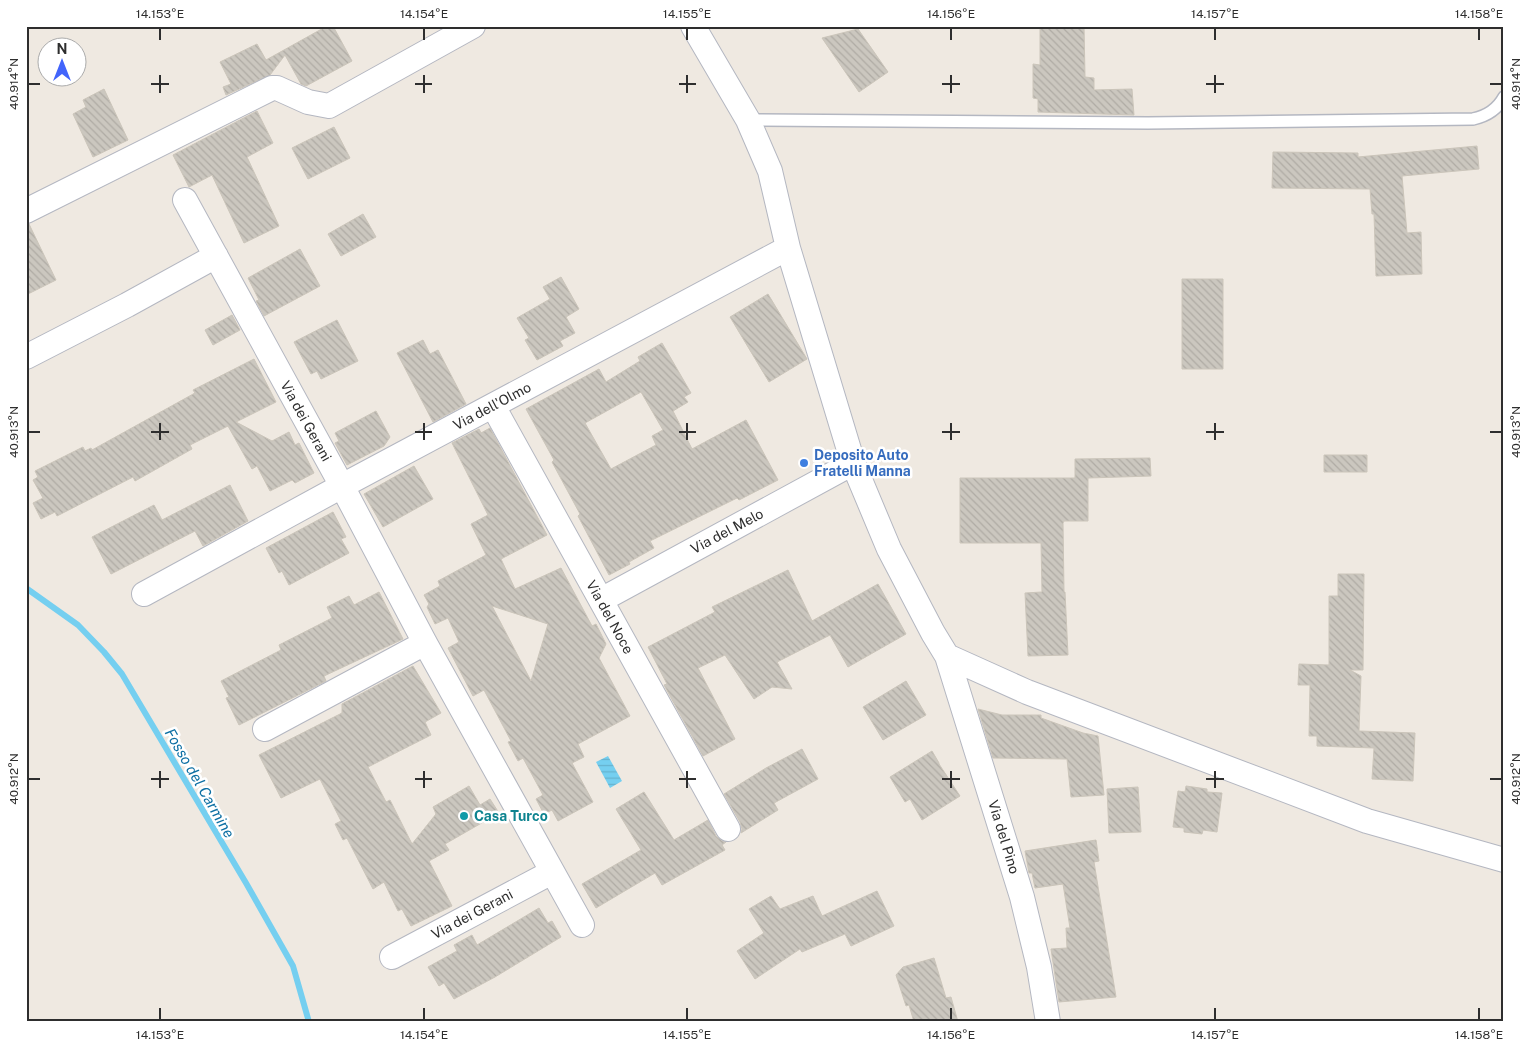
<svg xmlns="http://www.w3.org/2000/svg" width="1530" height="1048" font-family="'Public Sans',sans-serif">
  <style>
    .water { fill: url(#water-rules) }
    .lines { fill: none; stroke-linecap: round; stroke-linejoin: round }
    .stream { stroke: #75cff0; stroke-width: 6 }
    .building { fill: url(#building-back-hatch); stroke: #cbc5ba; fill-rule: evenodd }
    .lane-casing { stroke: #b4b7c1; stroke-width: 14 }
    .street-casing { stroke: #b4b7c1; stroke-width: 26 }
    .lane { stroke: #fff; stroke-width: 11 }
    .street { stroke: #fff; stroke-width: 24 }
    .ticks { fill: none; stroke: #2e2e2e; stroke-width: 2 }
    .shop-dot { fill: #3f7fe0; stroke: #fff; stroke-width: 2 }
    .culture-dot { fill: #0f9aa8; stroke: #fff; stroke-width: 2 }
    .labels { text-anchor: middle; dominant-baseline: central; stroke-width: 5; stroke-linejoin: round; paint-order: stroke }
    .street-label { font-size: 14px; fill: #2e2e2e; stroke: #fff }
    .shop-label { font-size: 14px; font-weight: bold; fill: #366cbe; stroke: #fff; text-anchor: start }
    .culture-label { font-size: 14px; font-weight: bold; fill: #0d838f; stroke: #fff; text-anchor: start }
    .water-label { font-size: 15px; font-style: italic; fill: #0d6fa3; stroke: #fff }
    .neatline { fill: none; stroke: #2e2e2e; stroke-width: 2 }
    .ticks-label { font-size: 12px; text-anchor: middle; fill: #2e2e2e }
  </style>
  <defs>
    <pattern id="water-rules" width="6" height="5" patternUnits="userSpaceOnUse" patternTransform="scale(1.25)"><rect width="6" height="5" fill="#75cff0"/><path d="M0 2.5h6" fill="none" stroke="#66b2ce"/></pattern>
    <pattern id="building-back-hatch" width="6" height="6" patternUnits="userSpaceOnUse" patternTransform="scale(1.25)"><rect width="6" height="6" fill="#cbc7bf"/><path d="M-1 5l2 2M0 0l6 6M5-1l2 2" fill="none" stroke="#afaba4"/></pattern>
  </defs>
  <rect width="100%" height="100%" fill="#efe9e1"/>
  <path class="water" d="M608 756 622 781 610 788 596 762Z"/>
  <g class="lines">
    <path class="stream" d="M26 588 78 625 104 652 122 674 246 883 293 966 309 1022"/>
  </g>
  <path class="building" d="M327 26H333L352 61 306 86 301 84 285 55 270 75 226 95 223 87 231 84 220 62 257 44 266 60Z
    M1040 26H1084L1085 77 1094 78V90L1132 89 1134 115 1038 112V99L1033 98V64L1040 65Z
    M858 29 888 72 859 92 822 38Z
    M104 89 128 140 93 157 73 114 86 107 83 100Z
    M257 111 273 143 247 157 279 226 244 243 212 175 189 187 173 155Z
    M334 127 350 158 308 179 292 148Z
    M1477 146 1479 169 1402 176 1407 233 1421 232 1422 274 1376 276 1374 214H1372L1370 189 1272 188 1273 152 1358 153V157Z
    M363 214 376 237 341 256 328 234Z
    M29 224 56 280 26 295V225Z
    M300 249 320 286 264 316 256 301 259 300 248 278Z
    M561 277 579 309 566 317 575 333 560 341 563 346 537 360 525 340 529 338 517 318 550 299 543 287Z
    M1182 279H1223V369H1182Z
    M768 294 807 359 769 382 730 317Z
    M232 315 240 330 213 345 205 330Z
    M337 320 358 361 321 379 317 371 311 374 294 342Z
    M423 340 430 354 438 350 466 404 433 422 397 353Z
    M662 343 691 393 684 397 688 402 673 411 692 449 746 420 778 480 739 500 737 498 650 541 654 548 629 562 630 564 609 575 578 516 580 514 552 462 554 460 526 409 599 369 606 382 640 361 638 357ZM641 392 663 430 652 436 656 445 611 469 585 423Z
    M254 359 276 402 236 422 272 441 289 432 295 445 299 443 314 473 295 483 292 480 270 491 257 466 252 469 228 426 190 445 192 449 135 481 133 477 57 516 55 512 41 519 33 503 43 498 33 480 38 477 35 471 83 447 85 451 91 448 92 450 195 393 193 390Z
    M376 411 390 437 384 446 347 465 335 443 339 441 335 433Z
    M490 428 547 535 501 559 515 589 561 568 592 626 596 624 606 644 599 658 630 716 578 744 584 757 572 763 593 802 558 821 552 810 544 814 536 799 543 795 523 758 518 761 508 742 511 741 484 690 473 696 448 648 459 642 448 618 435 624 427 607 429 604 424 595 440 586 438 581 486 555 471 524 488 515 452 443 479 429 481 433ZM492 606 548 624 531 681Z
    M1324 455H1367V472H1324Z
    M1150 458 1151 476 1088 478V521H1064L1063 523 1064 592H1065L1068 655 1028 656 1025 593 1042 592 1041 543H960V478H1075V459Z
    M414 466 433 499 383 527 364 494Z
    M230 485 248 521 203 546 195 531 111 574 92 537 154 505 162 520Z
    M333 512 346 537 341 539 349 553 289 585 282 571 279 573 266 548Z
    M788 570 812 621 878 584 906 634 848 667 830 635 777 662 792 689 772 687 754 699 725 655 698 668 735 739 703 756 664 685 667 684 648 647 715 612 712 607Z
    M1338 574H1364L1363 670H1350L1361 676 1359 731 1415 733 1413 781 1372 779 1374 748 1317 746V736H1309L1310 685H1298L1299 664 1329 665V596H1338Z
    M379 592 403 639 324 676 326 681 239 725 226 698 229 697 221 681 281 650 279 645 332 618 327 607 349 596 354 605Z
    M413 666 441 713 425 722 431 735 368 767 386 802 390 800 412 844 436 814 433 807 469 786 480 805 490 799 499 813 445 844 449 850 429 861 452 906 411 926 402 909 398 911 384 882 373 889 347 838 343 840 335 824 341 821 320 779 281 798 259 755 342 713V704Z
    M906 681 926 715 883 740 863 707Z
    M978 709 1002 715H1041V718L1083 733 1098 736 1104 795 1071 797 1067 759 993 758Z
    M802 749 818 779 774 803 778 810 741 833 742 829 740 822 724 794 766 768Z
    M932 751 939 763V764L960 796 922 820 910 799 905 802 890 777Z
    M1186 786 1207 789V792L1222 793 1217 832 1203 830 1202 834 1184 832V828L1173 827 1178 791 1185 792Z
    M1138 787 1141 832 1109 833 1107 789Z
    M644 792 674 840 708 820 716 836 721 840 726 842 722 845 725 850 662 885 655 873 596 908 582 884 641 850 616 809Z
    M1096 840 1099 861 1094 862 1116 997 1059 1002 1051 949 1067 948 1066 928H1070L1063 884 1035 888 1032 873H1029L1025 851Z
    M877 891 894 926 851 946 845 934 802 952 800 949 755 979 737 951 764 933 749 909 771 896 780 909 813 896 822 916Z
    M539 908 548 923 552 921 561 937 495 977 454 999 444 983 439 986 428 967 457 951 454 945 472 935 477 945Z
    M934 958 946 998 951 997 958 1022H914L909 1005 906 1006 896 975 903 967Z"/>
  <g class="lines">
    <g class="lane-casing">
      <path id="lane" d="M748 120 1148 123 1473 119C1487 116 1497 110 1504 97"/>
    </g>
    <g class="street-casing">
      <path id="street" d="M693 26 748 120 770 171 788 248 853 463 889 549 933 633 947 656 1027 692 1367 821 1504 860
        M185 200 342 486 425 643 582 925
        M26 211 272 88H277L308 102 329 106 473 26
        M26 357 127 305 216 256
        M493 406 728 829
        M144 594 342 486 788 248
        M601 600 853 463
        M947 656 1022 897 1039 967 1048 1022
        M265 729 425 643
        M392 957 552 872"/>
    </g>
    <use href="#lane" class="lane"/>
    <use href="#street" class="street"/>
  </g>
  <path class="ticks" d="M160 28V40M424 28V40M687 28V40M951 28V40M1215 28V40M1479 28V40M160 75V93M424 75V93M687 75V93M951 75V93M1215 75V93M28 84H40M151 84H169M415 84H432M679 84H696M942 84H960M1206 84H1224M1490 84H1502M160 423V440M424 423V440M687 423V440M951 423V440M1215 423V440M28 432H40M151 432H169M415 432H432M679 432H696M942 432H960M1206 432H1224M1490 432H1502M160 771V788M424 771V788M687 771V788M951 771V788M1215 771V788M28 779H40M151 779H169M415 779H432M679 779H696M942 779H960M1206 779H1224M1490 779H1502M160 1008V1020M424 1008V1020M687 1008V1020M951 1008V1020M1215 1008V1020M1479 1008V1020"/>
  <circle class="shop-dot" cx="804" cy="463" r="5"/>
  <circle class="culture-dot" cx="464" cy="816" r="5"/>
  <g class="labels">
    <g class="street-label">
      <text transform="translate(492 406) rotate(-28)">Via dell'Olmo</text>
      <text transform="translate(306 421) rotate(61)">Via dei Gerani</text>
      <text transform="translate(727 531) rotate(-28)">Via del Melo</text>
      <text transform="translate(610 617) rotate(61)">Via del Noce</text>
      <text transform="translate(1004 837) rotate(73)">Via del Pino</text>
      <text transform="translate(472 914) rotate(-28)">Via dei Gerani</text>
    </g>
    <g class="shop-label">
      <text x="814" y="455">Deposito Auto<tspan x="814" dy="16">Fratelli Manna</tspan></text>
    </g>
    <g class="culture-label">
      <text x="474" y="816">Casa Turco</text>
    </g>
    <g class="water-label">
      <text transform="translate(200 783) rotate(60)">Fosso del Carmine</text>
    </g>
  </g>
  <rect width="1530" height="1048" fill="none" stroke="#ffffff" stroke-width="55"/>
  <g transform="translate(62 62)"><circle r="24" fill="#ffffff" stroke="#ababab"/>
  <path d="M0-4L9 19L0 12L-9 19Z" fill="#4264fb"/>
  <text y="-8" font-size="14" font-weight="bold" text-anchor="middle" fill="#2e2e2e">N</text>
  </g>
  <rect x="28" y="28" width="1474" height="992" class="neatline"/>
  <g class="ticks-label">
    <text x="160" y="18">14.153°E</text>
    <text x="424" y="18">14.154°E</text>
    <text x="687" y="18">14.155°E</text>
    <text x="951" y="18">14.156°E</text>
    <text x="1215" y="18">14.157°E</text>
    <text x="1479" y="18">14.158°E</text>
    <text transform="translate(14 84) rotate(-90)" y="4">40.914°N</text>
    <text transform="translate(1516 84) rotate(-90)" y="4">40.914°N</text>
    <text transform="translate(14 432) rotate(-90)" y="4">40.913°N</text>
    <text transform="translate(1516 432) rotate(-90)" y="4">40.913°N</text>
    <text transform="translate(14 779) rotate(-90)" y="4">40.912°N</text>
    <text transform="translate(1516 779) rotate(-90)" y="4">40.912°N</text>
    <text x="160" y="1039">14.153°E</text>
    <text x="424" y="1039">14.154°E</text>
    <text x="687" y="1039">14.155°E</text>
    <text x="951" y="1039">14.156°E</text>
    <text x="1215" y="1039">14.157°E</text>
    <text x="1479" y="1039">14.158°E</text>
  </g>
</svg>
